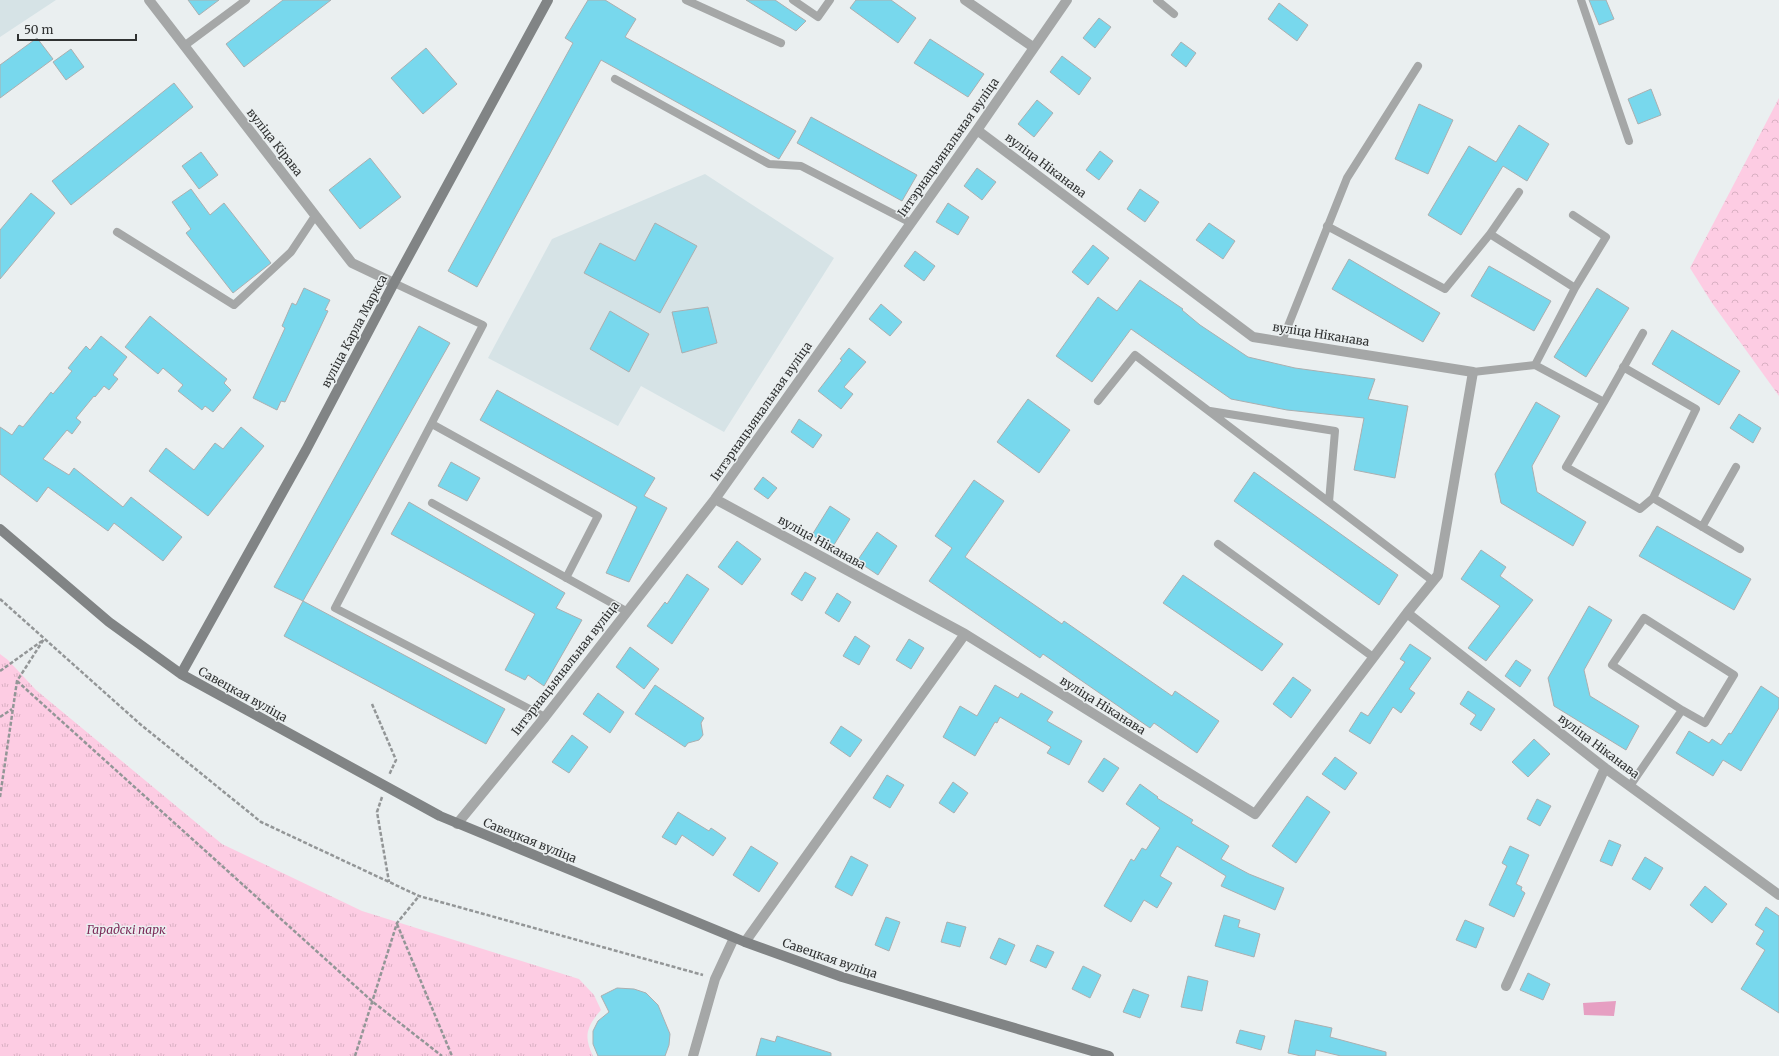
<svg xmlns="http://www.w3.org/2000/svg" width="1779" height="1056" font-family="Merriweather,serif">
  <style>
    .built { fill: #d6e3e6 }
    .forest { fill: url(#forest-crowns) }
    .park { fill: url(#park-tufts) }
    .water { fill: #e69fc2 }
    .building { fill: #78d8ed; stroke: #abafb0 }
    .lines { fill: none; stroke-linecap: round; stroke-linejoin: round }
    .path { stroke: #939697; stroke-width: 2.5; stroke-dasharray: 4 2; stroke-linecap: butt }
    .service { stroke: #a5a7a7; stroke-width: 8 }
    .minor { stroke: #a5a7a7; stroke-width: 10 }
    .tertiary { stroke: #a5a7a7; stroke-width: 10 }
    .secondary { stroke: #818485; stroke-width: 10 }
    .labels { text-anchor: middle; dominant-baseline: central; stroke-width: 3; stroke-linejoin: round; paint-order: stroke }
    .street-label { font-size: 12px; fill: #303232; stroke: #eaeff0 }
    .park-label { font-size: 12px; font-style: italic; fill: #7d2b59; stroke: #eaeff0 }
  </style>
  <defs>
    <pattern id="forest-crowns" width="20" height="18" patternUnits="userSpaceOnUse"><rect width="20" height="18" fill="#fdcce3"/><path d="M2 6a3 3 0 1 1 6 0M12 15a3 3 0 1 1 6 0" fill="none" stroke="#d9b0c3"/></pattern>
    <pattern id="park-tufts" width="24" height="20" patternUnits="userSpaceOnUse"><rect width="24" height="20" fill="#fdcce3"/><path d="M3 7l-1-3M5 7V3M7 7l1-3M15 17l-1-3M17 17v-4M19 17l1-3" fill="none" stroke="#d9b0c3"/></pattern>
  </defs>
  <rect width="100%" height="100%" fill="#eaeff0"/>
  <path class="built" d="M0 0H56L0 37Z
    M705 174 834 258 724 432 641 386 618 426 488 358 552 239Z"/>
  <path class="forest" d="M1779 98V396L1712 303 1690 268Z"/>
  <path class="park" d="M0 654 8 660 36 690 222 844 362 911 579 979 594 995 601 1010C587 1026 583 1036 593 1056H0Z"/>
  <path class="water" d="M1616 1001 1614 1016 1584 1015 1583 1003Z"/>
  <path class="building" d="M188 0H219L199 15Z
    M283 0H331L244 67 226 44Z
    M588 0H605L636 19 625 37 796 131 779 159 601 60 477 287 448 271 573 43 565 38Z
    M746 0H775L806 21 796 31Z
    M856 0H891L916 18 898 43 850 8Z
    M1589 0H1606L1614 19 1599 25Z
    M1279 3 1308 25 1297 41 1268 19Z
    M1099 18 1111 27 1095 48 1083 38Z
    M37 38 53 59 0 98V65Z
    M930 39 984 74 968 97 914 63Z
    M1181 42 1196 53 1186 67 1171 55Z
    M426 48 457 84 423 114 391 78Z
    M71 49 84 67 66 80 53 62Z
    M1062 56 1091 78 1079 95 1050 72Z
    M174 83 193 107 71 205 52 181Z
    M1651 89 1661 115 1638 124 1628 99Z
    M1037 100 1053 113 1034 137 1018 124Z
    M1419 104 1453 120 1428 174 1395 159Z
    M811 117 917 175 902 201 797 143Z
    M1519 125 1549 144 1527 181 1503 166 1461 235 1428 215 1469 146 1496 162Z
    M1100 151 1113 161 1099 180 1086 170Z
    M201 152 218 175 199 189 182 166Z
    M370 158 401 197 360 229 329 190Z
    M977 168 996 182 982 200 964 186Z
    M191 189 210 215 224 203 271 263 233 293 186 233 191 229 172 202Z
    M1140 189 1159 202 1145 222 1127 209Z
    M31 193 55 213 0 279V230Z
    M948 203 969 217 958 235 936 222Z
    M655 223 697 246 660 313 584 273 600 243 635 261Z
    M1209 223 1235 241 1223 259 1196 240Z
    M1093 245 1109 258 1088 285 1072 272Z
    M915 251 935 266 924 281 904 266Z
    M1349 259 1440 313 1423 342 1332 289Z
    M1489 266 1551 301 1534 331 1471 296Z
    M1140 280 1183 309 1182 310 1200 325 1248 357 1295 368 1375 379 1368 399 1408 406 1395 478 1354 470 1364 418 1287 410 1231 399 1131 329 1092 382 1056 356 1098 297 1117 311Z
    M304 288 330 300 325 310 328 311 285 402 281 401 277 410 253 398 285 328 282 326 292 303 296 305Z
    M1597 288 1629 308 1586 377 1554 357Z
    M881 304 902 322 890 336 869 319Z
    M708 307 717 343 682 353 672 312Z
    M610 311 649 334 629 372 590 349Z
    M150 316 227 379 224 383 231 390 213 412 205 406 202 410 178 391 183 385 163 368 158 374 125 347Z
    M419 326 450 343 303 601 274 587Z
    M1672 330 1740 371 1719 405 1652 364Z
    M101 336 127 357 113 375 118 379 109 390 104 386 95 397 94 396 76 418 81 422 72 434 67 430 43 459 69 475 74 468 123 507 131 497 182 537 163 561 114 523 108 531 48 487 37 502 0 474V427L12 435 19 425 23 427 51 392 53 394 72 371 68 368 86 346 90 350Z
    M849 348 866 362 844 387 853 394 841 409 818 391 842 360 840 359Z
    M497 390 655 478 644 496 667 508 629 582 606 573 637 507 480 420Z
    M1028 399 1070 430 1039 473 997 442Z
    M1536 402 1560 416 1532 466 1537 492 1586 522 1573 546 1501 503 1495 474Z
    M1739 414 1761 428 1753 443 1730 428Z
    M799 419 822 435 813 448 791 432Z
    M241 427 264 446 208 516 149 471 166 448 194 470 215 443 223 449Z
    M451 462 480 478 467 501 438 486Z
    M1254 472 1398 575 1379 605 1234 501Z
    M763 477 777 488 768 499 754 489Z
    M974 480 1004 501 965 557 1062 624 1064 621 1172 696 1175 691 1219 721 1197 753 1154 723 1150 728 1043 654 1040 658 929 581 952 548 935 536Z
    M409 502 565 593 556 608 582 620 544 686 528 675 525 680 505 670 535 614 391 534Z
    M830 506 850 519 832 548 812 535Z
    M1657 526 1751 579 1734 610 1639 556Z
    M877 532 897 546 878 575 857 561Z
    M737 541 761 559 742 585 718 567Z
    M1481 550 1506 567 1500 576 1533 600 1486 661 1468 648 1500 606 1461 579Z
    M805 572 816 578 802 601 791 594Z
    M687 574 709 589 672 644 647 626 665 602 667 604Z
    M1183 575 1283 644 1262 671 1163 603Z
    M837 593 851 602 839 622 825 613Z
    M303 601 505 709 486 744 284 636Z
    M1589 606 1612 620 1584 670 1590 696 1639 726 1626 750 1554 706 1548 678Z
    M855 636 870 646 859 665 843 656Z
    M909 639 924 648 911 669 896 660Z
    M1410 644 1431 658 1409 689 1415 693 1401 713 1393 707 1370 744 1349 731 1361 712 1368 716 1405 662 1400 659Z
    M630 647 659 669 644 689 616 667Z
    M1516 660 1531 670 1520 687 1505 676Z
    M1293 677 1311 690 1291 718 1273 704Z
    M655 685 704 718 701 723 703 735 699 740 688 743 685 747 635 714Z
    M995 685 1018 698 1021 693 1053 712 1047 721 1082 741 1069 765 1047 753 1051 747 1000 717 997 723 995 722 975 756 943 737 960 706 977 716Z
    M1761 686 1779 698V708L1741 771 1723 760 1713 776 1676 753 1689 731 1709 743 1712 739 1721 745 1729 733 1731 734Z
    M1468 691 1495 709 1481 731 1470 724 1476 715 1460 704Z
    M598 693 624 712 610 733 583 714Z
    M841 726 862 740 850 757 830 743Z
    M572 735 588 747 569 773 552 762Z
    M1534 739 1550 754 1528 777 1512 762Z
    M1335 757 1357 773 1345 790 1322 774Z
    M1104 758 1119 768 1103 792 1088 782Z
    M887 775 904 785 890 808 873 798Z
    M953 782 968 793 954 813 939 803Z
    M1140 784 1158 797 1157 798 1193 820 1191 823 1229 846 1221 859 1249 874 1284 888 1275 910 1221 886 1226 876 1177 846 1160 876 1172 883 1157 908 1144 900 1131 922 1104 906 1131 859 1134 861 1142 848 1146 850 1160 828 1126 804Z
    M1307 796 1330 812 1296 863 1272 846Z
    M1537 799 1551 806 1540 826 1527 819Z
    M678 812 709 831 711 828 726 838 713 856 682 835 676 845 662 837Z
    M1609 840 1621 845 1612 866 1600 861Z
    M751 846 778 863 759 892 733 875Z
    M1510 846 1529 855 1516 884 1522 887 1521 890 1525 893 1514 917 1489 905 1507 866 1502 863Z
    M851 856 868 865 852 896 835 887Z
    M1645 857 1663 868 1650 890 1632 879Z
    M1705 886 1727 904 1712 923 1690 905Z
    M1766 907 1779 916V1013L1741 989 1765 950 1756 944 1764 931 1755 925Z
    M1224 915 1240 920 1238 927 1260 934 1254 957 1215 946Z
    M886 917 900 922 889 951 875 945Z
    M1465 920 1484 928 1476 948 1456 940Z
    M947 922 966 927 960 947 941 942Z
    M999 938 1015 945 1006 965 990 958Z
    M1037 945 1054 952 1046 968 1030 961Z
    M1083 966 1101 975 1090 998 1072 989Z
    M1528 973 1550 984 1543 1000 1520 990Z
    M1188 976 1208 981 1202 1011 1181 1007Z
    M617 988 634 989 646 993 658 1005 670 1034 669 1045 665 1056H598L593 1044V1031L598 1021 609 1012 601 996Z
    M1133 989 1149 995 1140 1018 1123 1012Z
    M1295 1020 1332 1028 1330 1037 1386 1052V1056H1341L1316 1050 1315 1056H1301L1288 1053Z
    M1240 1030 1265 1036 1261 1050 1236 1043Z
    M777 1036 831 1053V1056H756L761 1038 775 1042Z"/>
  <g class="lines">
    <path class="path" d="M0 599 140 724 261 822 419 896 703 975
      M0 671 42 641
      M17 681 373 1002 442 1056
      M372 704 396 760 389 775
      M0 717 12 709
      M0 797 17 681 44 639
      M382 797 377 812 389 882
      M397 924 452 1056
      M355 1056 397 923 419 896"/>
    <path class="service" d="M686 0 781 43
      M793 0 818 17 830 0
      M1157 0 1174 14
      M1581 0 1629 141
      M184 46 246 0
      M615 79 769 164 801 166 911 223
      M1573 215 1606 237 1575 288
      M1327 226 1445 289 1490 234 1575 288 1535 365 1473 372
      M117 232 234 305 291 252 315 216
      M1490 234 1519 192
      M394 283 483 325 335 608 545 717
      M1282 341 1347 178 1418 66
      M1535 365 1604 402 1566 467 1640 509 1653 498 1740 549
      M1623 367 1696 409 1653 498
      M1098 401 1135 355 1433 581
      M1604 402 1643 333
      M1210 411 1335 431 1329 502
      M432 424 598 516 566 578
      M432 503 626 611
      M1702 527 1736 467
      M1218 544 1373 657
      M1630 786 1682 710 1705 723 1734 675 1644 618 1612 665 1682 710"/>
    <path class="minor" d="M149 0 352 263 394 283
      M965 0 1033 47
      M715 499 965 634 1255 814 1407 613 1438 575 1473 372 1253 337 977 130
      M1407 613 1605 768 1779 895
      M457 824 545 717 715 499 977 130 1067 0
      M745 942 965 634
      M1506 986 1605 768"/>
    <path class="tertiary" d="M693 1056 715 979 734 938"/>
    <path class="secondary" d="M0 529 109 622 181 674 440 816 745 942 842 977 1109 1056
      M181 674 306 450 394 283 548 0"/>
  </g>
  <g class="labels">
    <g class="street-label">
      <text transform="translate(275 142) rotate(52)">вуліца Кірава</text>
      <text transform="translate(948 147) rotate(-55)">Інтэрнацыянальная вуліца</text>
      <text transform="translate(1046 165) rotate(37)">вуліца Ніканава</text>
      <text transform="translate(354 331) rotate(-62)">вуліца Карла Маркса</text>
      <text transform="translate(1321 334) rotate(9)">вуліца Ніканава</text>
      <text transform="translate(761 411) rotate(-55)">Інтэрнацыянальная вуліца</text>
      <text transform="translate(822 542) rotate(29)">вуліца Ніканава</text>
      <text transform="translate(565 668) rotate(-52)">Інтэрнацыянальная вуліца</text>
      <text transform="translate(243 694) rotate(29)">Савецкая вуліца</text>
      <text transform="translate(1103 705) rotate(32)">вуліца Ніканава</text>
      <text transform="translate(1599 746) rotate(37)">вуліца Ніканава</text>
      <text transform="translate(530 840) rotate(22)">Савецкая вуліца</text>
      <text transform="translate(830 958) rotate(19)">Савецкая вуліца</text>
    </g>
    <g class="park-label">
      <text x="126" y="929">Гарадскі парк</text>
    </g>
  </g>
  <path d="M18 34v6h118v-6" fill="none" stroke="#303232" stroke-width="2"/>
  <text x="24" y="34" font-size="12" fill="#303232" stroke="#eaeff0" stroke-width="3" paint-order="stroke">50 m</text>
</svg>
